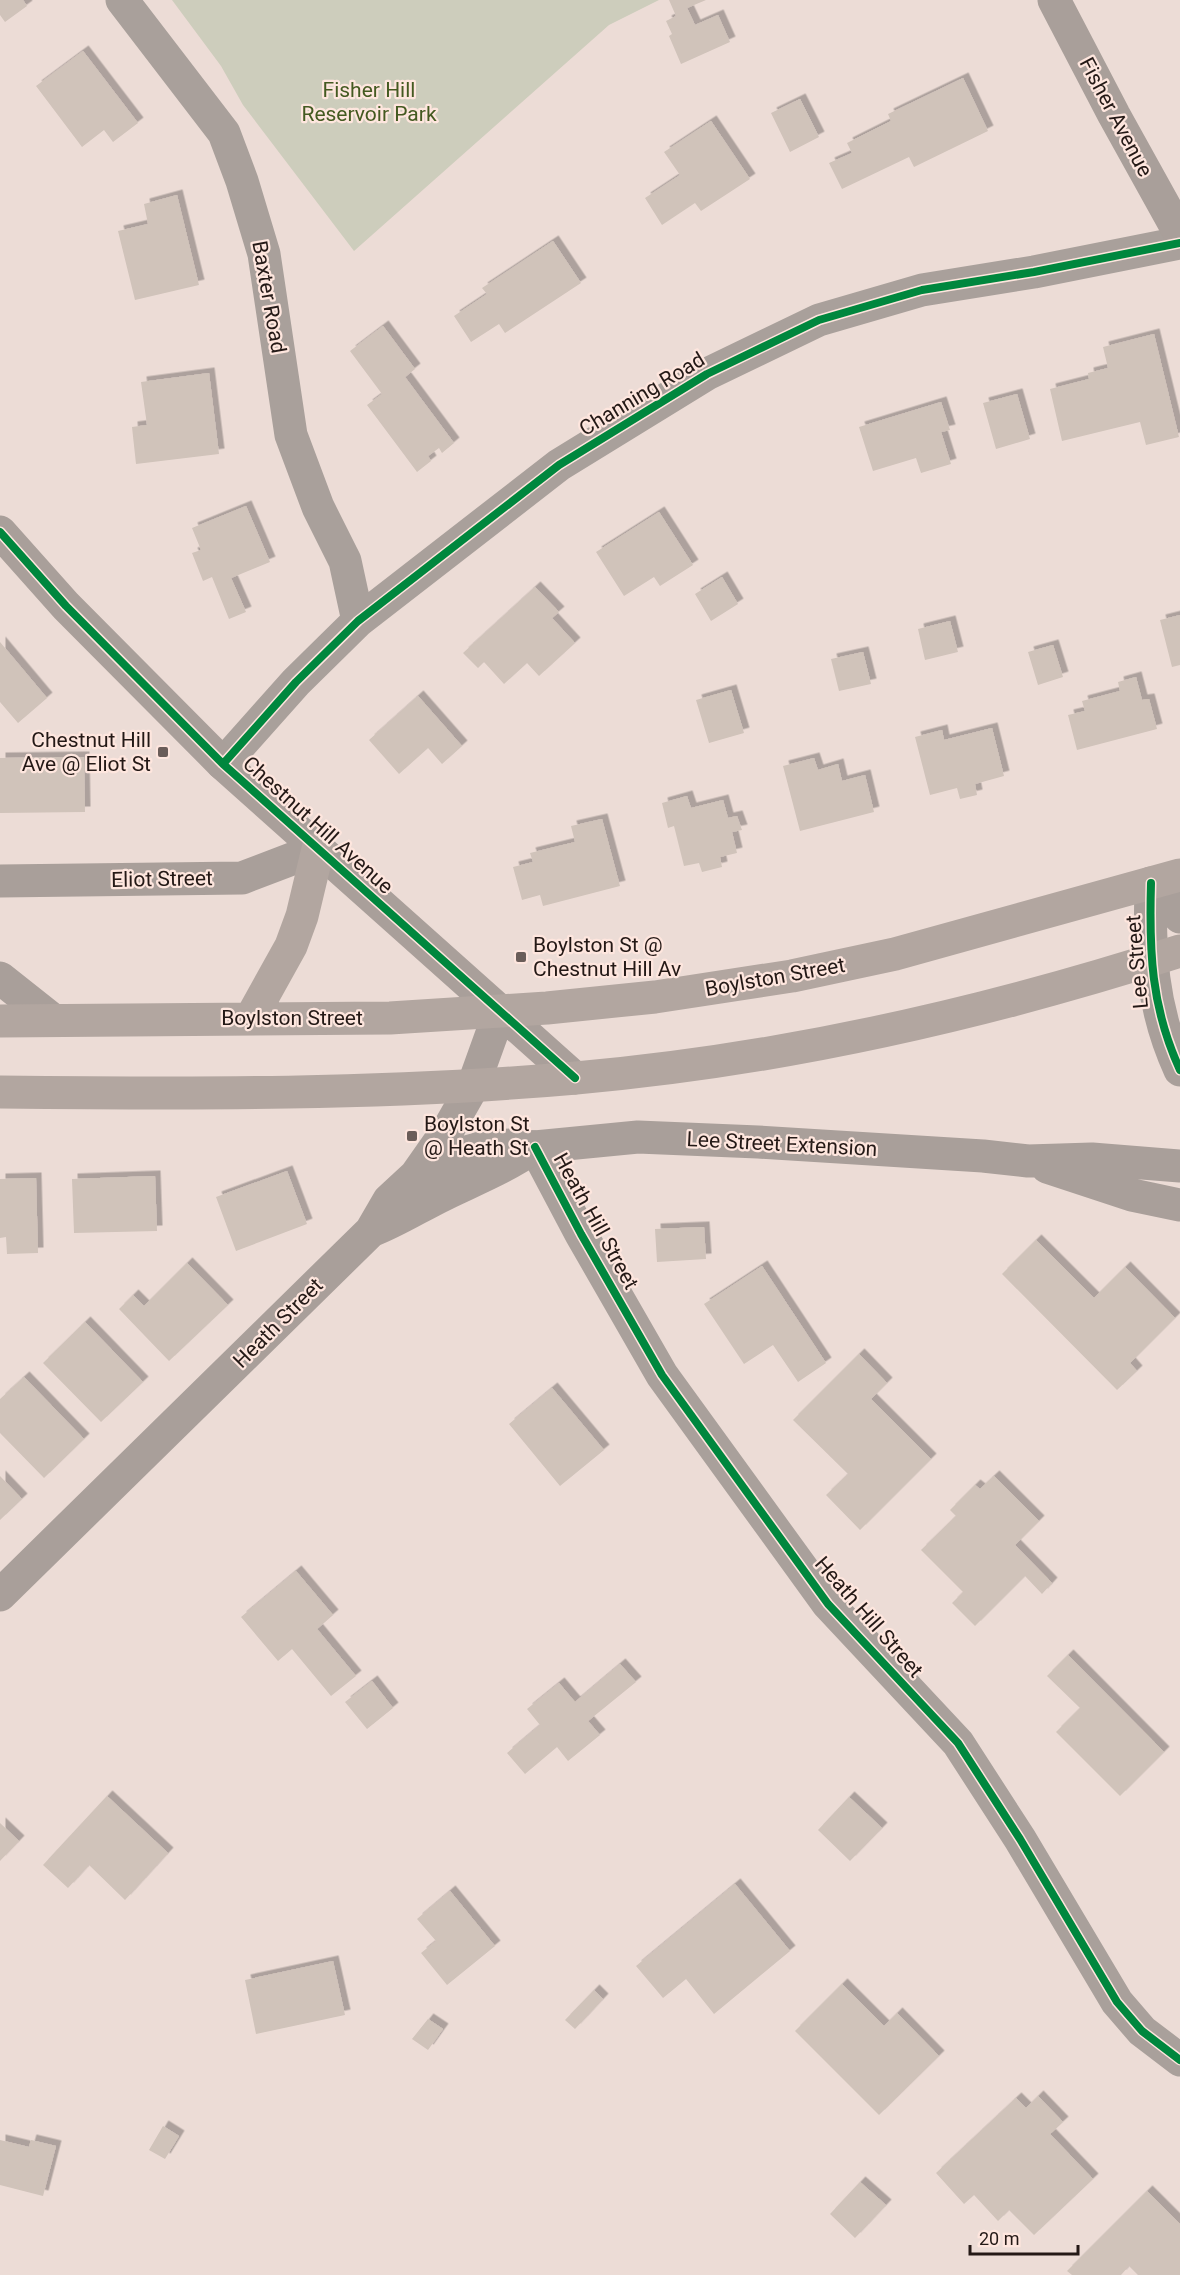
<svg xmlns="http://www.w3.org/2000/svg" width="1180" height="2275" font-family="Roboto,sans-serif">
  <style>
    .green { fill: #cdcdbc }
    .building { fill: #d0c3ba; filter: url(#shadow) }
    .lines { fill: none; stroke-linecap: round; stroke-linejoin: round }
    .street { stroke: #a9a09b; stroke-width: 33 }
    .secondary { stroke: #a99f9a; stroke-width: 33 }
    .highway { stroke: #b2a6a0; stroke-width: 33 }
    .cycleway-casing { stroke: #fee6de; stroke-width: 11 }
    .cycleway { stroke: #00873e; stroke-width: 8 }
    .poi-dot { fill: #6a5d59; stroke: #fee6de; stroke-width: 2 }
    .labels { text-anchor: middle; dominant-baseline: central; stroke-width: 4.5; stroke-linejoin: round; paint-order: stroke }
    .park-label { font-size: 21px; fill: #445a21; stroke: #fee6de }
    .street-label { font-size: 21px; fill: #241916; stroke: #fee6de }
    .poi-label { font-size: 21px; fill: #241916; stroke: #fee6de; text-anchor: start }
  </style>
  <defs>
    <filter id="shadow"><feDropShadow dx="5.5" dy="-5.5" stdDeviation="0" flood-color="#0004"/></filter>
  </defs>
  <rect width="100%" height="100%" fill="#ecdcd6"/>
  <path class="green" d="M172 0H659L609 25 354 251 243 105 221 66Z"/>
  <path class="building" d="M0 0H23L27 6 5 22 0 15Z
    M669 0H706L687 8 695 25 718 15 730 42 681 64 669 36 672 34 666 21 676 16Z
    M83 51 138 123 113 142 104 130 82 147 36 86Z
    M963 78 988 131 914 167 909 157 842 189 829 163 852 153 847 143 891 121 888 114Z
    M800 99 819 137 790 152 771 113Z
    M711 121 750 179 701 211 695 203 662 225 645 198 680 175 664 152Z
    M177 195 199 285 135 300 118 231 148 224 144 204Z
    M553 241 581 283 505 333 499 324 471 342 454 316 487 294 482 288Z
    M383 326 415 369 405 377 454 443 442 453 439 448 428 456 431 461 417 472 367 405 382 394 350 351Z
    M1154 334 1179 437 1146 445 1140 422 1062 441 1050 389 1089 379 1088 373 1108 368 1103 347Z
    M209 373 219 454 136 464 132 427 147 425 141 382Z
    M1017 394 1030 439 996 449 983 403Z
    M941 402 950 430 941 432 951 464 921 473 916 458 873 471 859 427Z
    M246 506 270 562 231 578 246 612 229 619 212 577 203 581 192 553 201 550 192 528Z
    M659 512 693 565 660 586 654 577 624 596 596 552Z
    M722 577 738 604 711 621 695 594Z
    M535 587 559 612 552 618 575 643 539 676 527 663 504 684 484 662 478 668 463 653Z
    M1180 615V665L1172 667 1160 620Z
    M950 621 958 652 925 660 918 629Z
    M0 642 47 698 18 723 0 702Z
    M1053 645 1063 677 1038 685 1028 652Z
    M863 652 871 684 839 691 831 659Z
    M1136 677 1142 700 1149 699 1157 729 1077 750 1068 715 1085 711 1082 701 1120 691 1118 682Z
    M731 690 744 733 709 743 696 700Z
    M418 696 462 746 442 764 428 748 399 774 369 740Z
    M992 728 1004 776 975 784 977 795 960 799 957 788 930 795 915 737 942 730 944 740Z
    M84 757 85 812 0 813V758Z
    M814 758 818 770 838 764 842 781 865 775 874 812 800 831 783 766Z
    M687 796 691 808 723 800 728 818 737 816 742 830 732 832 737 853 720 857 722 867 702 872 699 863 684 866 674 826 668 828 662 803Z
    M602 819 620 886 543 906 540 895 522 900 513 867 533 862 530 853 575 842 571 826Z
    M287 1171 307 1224 236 1251 216 1197Z
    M155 1176 157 1231 74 1233 72 1179Z
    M36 1178 38 1253 7 1254 6 1237 0 1238V1179Z
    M704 1227 706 1259 657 1262 655 1229Z
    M1036 1240 1094 1298 1125 1267 1175 1318 1130 1363 1137 1371 1117 1390 1002 1274Z
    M187 1263 228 1305 169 1361 119 1309 133 1295 144 1306Z
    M762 1266 826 1363 798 1382 773 1345 744 1364 704 1304Z
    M85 1322 143 1382 101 1422 43 1363Z
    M859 1354 887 1383 871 1399 931 1459 860 1530 826 1495 848 1474 793 1420Z
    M24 1377 84 1439 44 1478 0 1433V1399Z
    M552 1388 604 1450 560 1486 509 1424Z
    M0 1476 22 1499 0 1520Z
    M994 1476 1039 1521 1015 1545 1052 1583 1042 1594 1025 1576 975 1626 952 1603 963 1592 921 1550 956 1516 950 1510 975 1485 980 1489Z
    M296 1571 333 1615 317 1629 356 1676 331 1696 292 1649 278 1661 241 1617Z
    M1068 1655 1164 1752 1120 1796 1056 1732 1080 1708 1047 1676Z
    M620 1664 636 1682 588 1721 600 1735 568 1761 557 1747 525 1774 507 1753 540 1725 527 1709 559 1683 575 1702Z
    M372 1681 393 1708 367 1729 345 1702Z
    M107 1796 168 1853 125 1900 89 1865 68 1888 43 1865Z
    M849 1797 882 1828 850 1861 818 1830Z
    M0 1823 19 1841 0 1861Z
    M735 1884 790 1951 714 2014 686 1979 663 1998 636 1966Z
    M450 1891 495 1946 447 1985 421 1953 436 1941 417 1919Z
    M333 1961 345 2015 256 2034 245 1980Z
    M842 1984 884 2026 897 2013 939 2056 879 2115 795 2031Z
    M594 1990 603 1999 575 2029 565 2020Z
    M428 2019 443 2029 428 2050 412 2039Z
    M1038 2096 1063 2122 1050 2134 1093 2179 1034 2235 1009 2210 998 2221 974 2195 964 2204 936 2173 1016 2098 1026 2108Z
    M163 2126 179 2136 165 2159 149 2150Z
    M0 2140 29 2147 31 2140 56 2146 43 2196 0 2185Z
    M860 2182 886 2205 855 2238 830 2214Z
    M1147 2191 1180 2224V2275H1138L1129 2266 1121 2275H1072L1067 2271Z"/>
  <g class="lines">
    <path class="street" d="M122 0 224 133 242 181 264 254 291 435 318 507 345 561 358 621
      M223 764 296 682 358 621 559 465 707 374 819 320 922 290 1034 272 1180 243
      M535 1147 581 1234 662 1375 828 1604 958 1743 1020 1839 1117 2002 1142 2031 1180 2060"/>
    <path class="secondary" d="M1054 0 1114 115 1180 234
      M0 532 66 606 223 764 575 1078
      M0 881 242 878 318 849
      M1151 883C1149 951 1151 1007 1180 1070
      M1151 883 1180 917
      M0 978 53 1020
      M1047 1167 1132 1195 1180 1205
      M421 1172 445 1158 487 1146 513 1145 535 1147 638 1137 758 1142 983 1156 1028 1161 1092 1159 1180 1166
      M371 1231C397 1221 420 1206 445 1194 476 1179 506 1167 535 1147
      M0 1595 371 1231 389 1200 416 1175 449 1128 473 1086 500 1011"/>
    <path class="highway" d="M251 1018 291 946 302 916 318 849
      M0 1021 390 1018 547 1008 655 997 792 976 895 954 1180 875
      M0 1092C192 1094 385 1095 576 1078 781 1060 984 1014 1180 951"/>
    <g class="cycleway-casing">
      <path id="cycleway" d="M0 532 66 606 223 764 575 1078
        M223 764 296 682 358 621 559 465 707 374 819 320 922 290 1034 272 1180 243
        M1151 883C1149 951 1151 1007 1180 1070
        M535 1147 581 1234 662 1375 828 1604 958 1743 1020 1839 1117 2002 1142 2031 1180 2060"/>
    </g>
    <use href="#cycleway" class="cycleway"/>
  </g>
  <g class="poi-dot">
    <rect x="157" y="746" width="12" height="12" rx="3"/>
    <rect x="515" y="951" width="12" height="12" rx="3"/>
    <rect x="406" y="1130" width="12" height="12" rx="3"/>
  </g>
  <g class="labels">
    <g class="park-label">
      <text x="369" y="90">Fisher Hill<tspan x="369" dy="24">Reservoir Park</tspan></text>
    </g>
    <g class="street-label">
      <text transform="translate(1116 117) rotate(62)">Fisher Avenue</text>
      <text transform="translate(269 297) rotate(80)">Baxter Road</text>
      <text transform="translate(642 394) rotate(-31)">Channing Road</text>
      <text transform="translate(318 825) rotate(42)">Chestnut Hill Avenue</text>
      <text transform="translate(162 879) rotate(-1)">Eliot Street</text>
      <text transform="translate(1137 962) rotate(-95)">Lee Street</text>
      <text transform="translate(775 977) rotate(-10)">Boylston Street</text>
      <text x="292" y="1018">Boylston Street</text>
      <text transform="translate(782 1144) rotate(3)">Lee Street Extension</text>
      <text transform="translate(596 1221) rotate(61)">Heath Hill Street</text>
      <text transform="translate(278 1323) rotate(-45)">Heath Street</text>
      <text transform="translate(869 1617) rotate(49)">Heath Hill Street</text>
    </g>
    <g class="poi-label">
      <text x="151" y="740" text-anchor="end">Chestnut Hill<tspan x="151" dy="24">Ave @ Eliot St</tspan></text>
      <text x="533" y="945">Boylston St @<tspan x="533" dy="24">Chestnut Hill Av</tspan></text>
      <text x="424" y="1124">Boylston St<tspan x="424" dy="24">@ Heath St</tspan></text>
    </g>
  </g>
  <path d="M970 2245v9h108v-9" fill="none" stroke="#241916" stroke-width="3"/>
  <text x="979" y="2245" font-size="18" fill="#241916" stroke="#fee6de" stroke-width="4.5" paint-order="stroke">20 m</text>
</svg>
